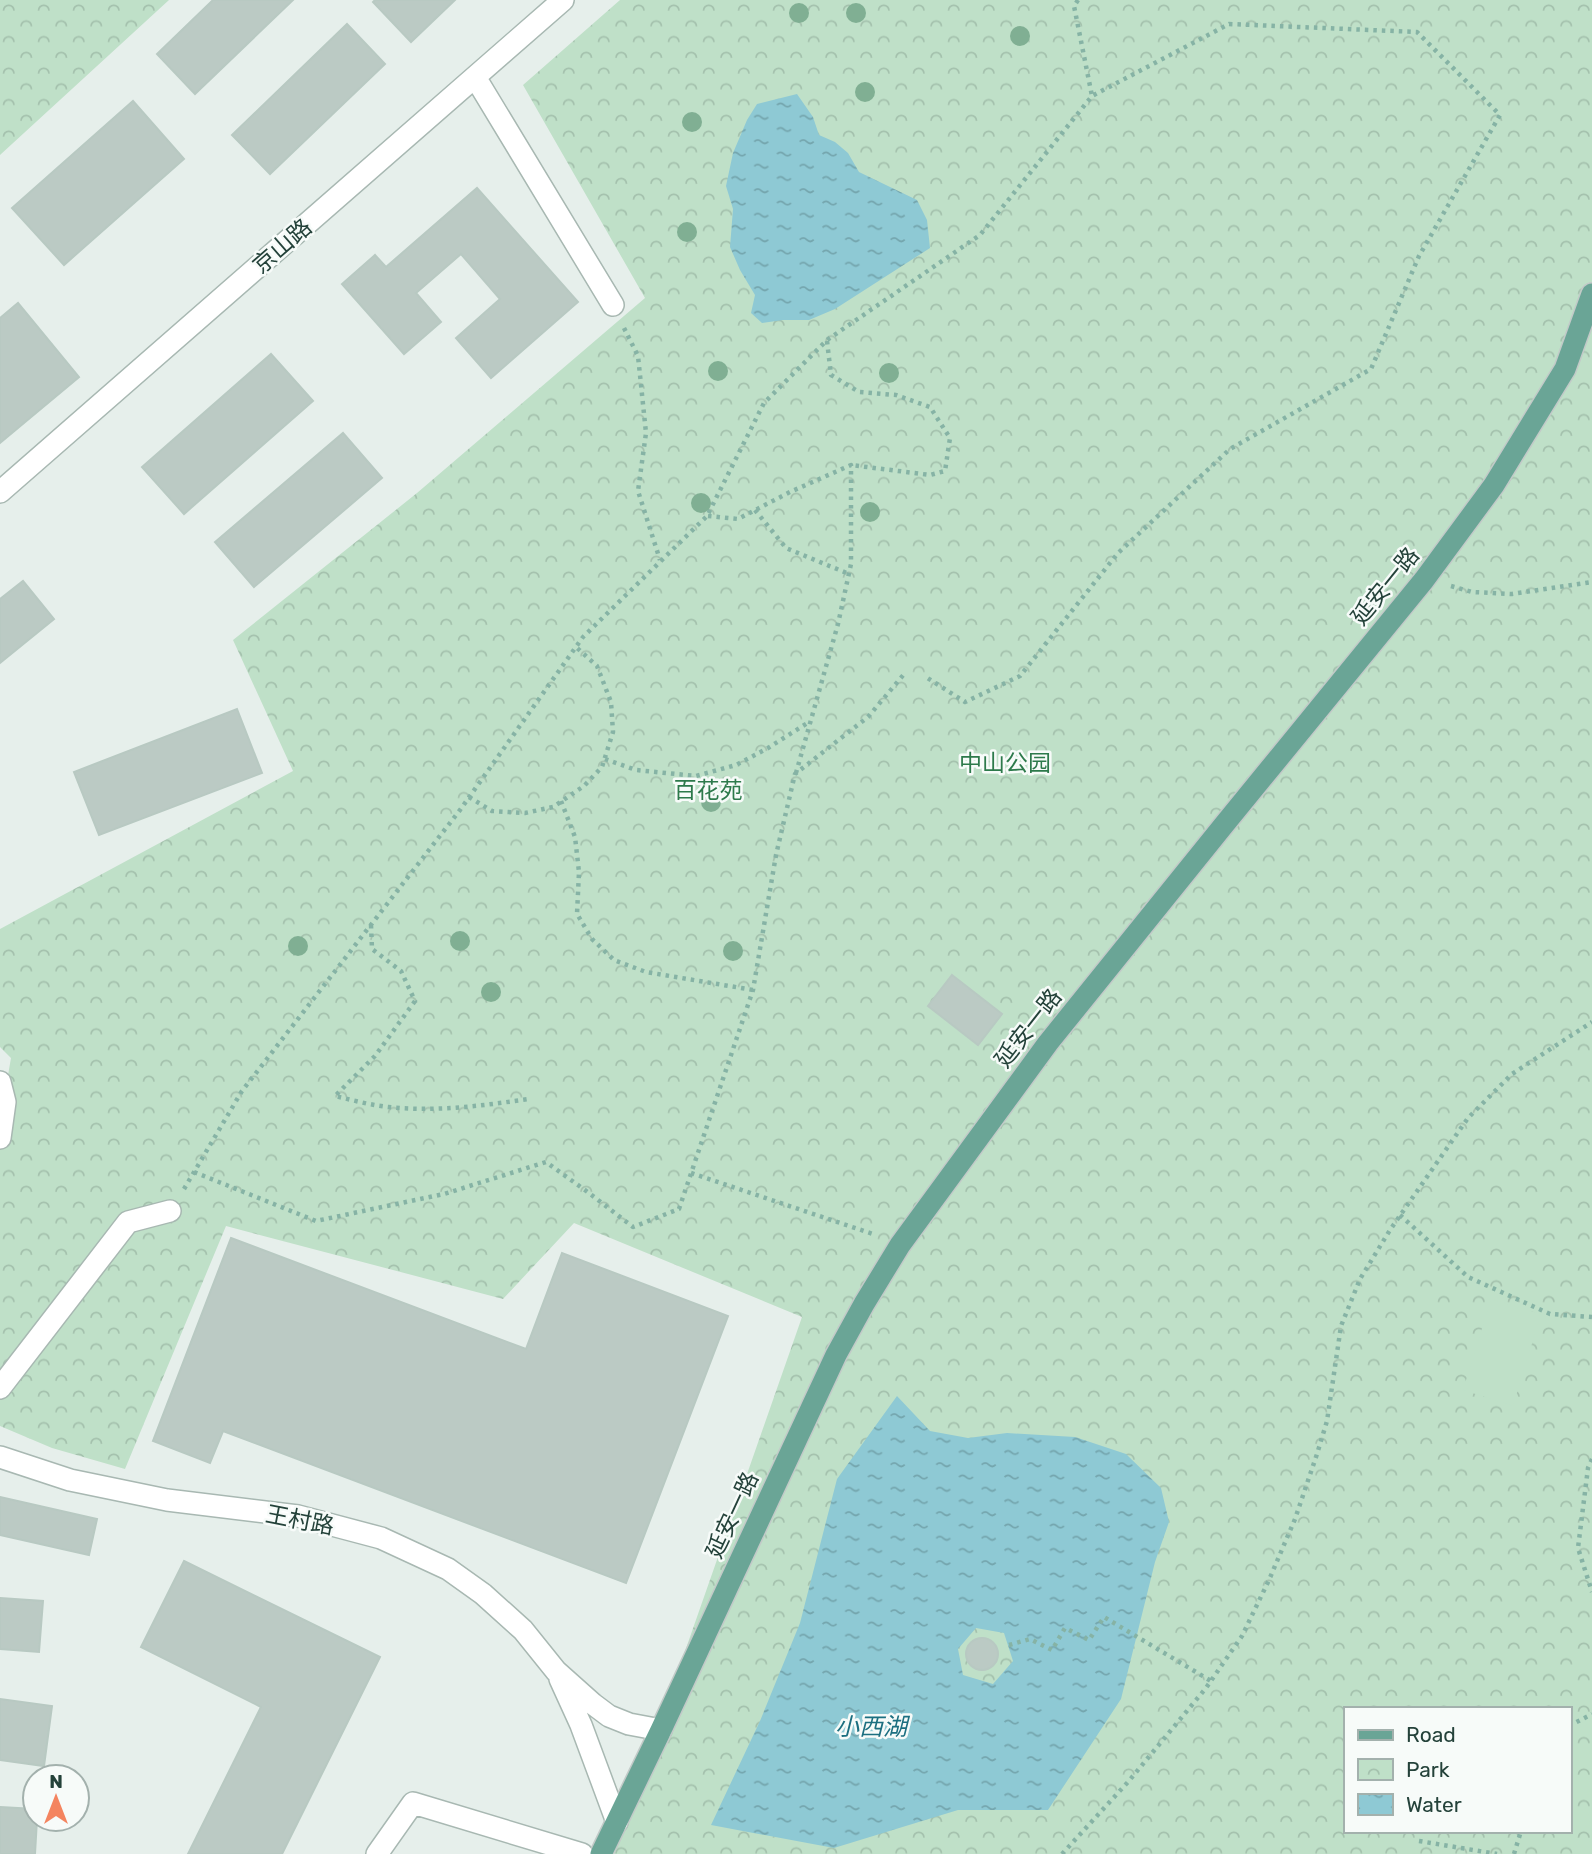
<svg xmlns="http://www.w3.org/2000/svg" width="1592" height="1854" font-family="Rubik,'Noto Sans SC',sans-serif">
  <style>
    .park { fill: url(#park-crowns); fill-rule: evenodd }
    .pitch { fill: #bfe0c8 }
    .water { fill: url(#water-ripples); fill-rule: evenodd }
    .building { fill: #bbcac4; stroke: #b8c9c2; stroke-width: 2 }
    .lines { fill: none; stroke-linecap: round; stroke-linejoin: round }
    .minor-casing { stroke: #a8b8b2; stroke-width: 24 }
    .major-casing { stroke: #c2cac8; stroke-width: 24 }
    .path { stroke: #86b3a5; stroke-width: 4.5; stroke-dasharray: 3.5 5; stroke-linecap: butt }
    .minor { stroke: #fff; stroke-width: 21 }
    .major { stroke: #6aa596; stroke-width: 21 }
    .tree { fill: #80af93 }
    .labels { text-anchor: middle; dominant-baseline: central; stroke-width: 5; stroke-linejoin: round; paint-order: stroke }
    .street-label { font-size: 23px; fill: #24423a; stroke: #f7fbf9 }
    .park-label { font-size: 23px; fill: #2d7a4b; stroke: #f7fbf9 }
    .water-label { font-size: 24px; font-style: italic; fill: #1c6f80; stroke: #f7fbf9 }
  </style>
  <defs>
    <pattern id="park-crowns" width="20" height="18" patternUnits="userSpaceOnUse" patternTransform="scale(1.75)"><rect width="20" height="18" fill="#bfe0c8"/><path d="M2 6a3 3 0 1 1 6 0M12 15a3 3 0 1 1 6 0" fill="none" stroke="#a4c1ad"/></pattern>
    <pattern id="water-ripples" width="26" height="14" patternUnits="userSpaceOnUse" patternTransform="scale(1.75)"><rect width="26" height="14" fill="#8ec9d4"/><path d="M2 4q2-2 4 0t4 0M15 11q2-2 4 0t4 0" fill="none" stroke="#74a5ad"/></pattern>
  </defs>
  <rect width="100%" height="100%" fill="#e6efeb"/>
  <path class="park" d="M0 0H169L0 155Z
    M620 0H1592V1854H614L802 1317 574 1223 503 1299 226 1226 125 1469 52 1448 0 1426V1121L11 1058 0 1047V929L293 771 233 640 417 493 645 298 523 85ZM1345 1709H1569V1831H1345Z"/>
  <path class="pitch" d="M1491 1299 1541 1314 1513 1406 1463 1390Z"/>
  <path class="water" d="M797 94 813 117 819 135 835 142 848 153 859 172 917 200 927 220 930 248 835 309 809 320H783L762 323 751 313 755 295 740 270 730 247 733 209 726 186 733 153 747 120 757 104Z
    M897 1396 930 1431 968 1438 1007 1433 1075 1437 1126 1454 1161 1488 1169 1522 1155 1562 1121 1699 1048 1810H958L834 1848 711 1825 760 1721 800 1623 837 1479ZM976 1628 1004 1633 1013 1661 993 1684 963 1675 958 1649Z"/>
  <path class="building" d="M213 0H293L195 94 157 54Z
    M375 0H455L411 42 373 2Z
    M347 24 385 64 270 174 232 135Z
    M133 101 184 159 64 265 12 208Z
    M477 188 578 302 491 378 456 338 500 299 461 254 416 293 441 322 404 354 342 284 375 255 386 267Z
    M18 303 79 377 0 443V318Z
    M271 354 313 401 184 514 142 467Z
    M343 433 382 478 254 587 215 542Z
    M23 581 54 619 0 663V599Z
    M237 709 262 773 99 835 74 772Z
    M952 975 1002 1014 978 1045 928 1006Z
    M231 1238 526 1349 562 1253 728 1316 626 1583 223 1431 210 1463 153 1441Z
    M0 1497 97 1519 89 1555 0 1535Z
    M184 1561 380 1657 282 1854H188L261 1707 141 1647Z
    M0 1598 43 1601 39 1652 0 1649Z
    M966 1654a16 16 0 1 1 32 0a16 16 0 1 1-32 0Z
    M0 1699 52 1706 44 1766 0 1760Z
    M0 1807 35 1809V1819H37L35 1854H0Z"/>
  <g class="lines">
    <g class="minor-casing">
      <path id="minor" d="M475 77 613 305
        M0 492 563 0
        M0 1082 5 1102 0 1138
        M0 1388 128 1222 170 1211
        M0 1457 70 1480 167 1500 298 1516 381 1538 448 1569 483 1594 523 1630 556 1671 593 1704 609 1716 629 1724 661 1730
        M560 1679 581 1725 617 1822
        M377 1854 413 1803 582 1854"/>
    </g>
    <g class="major-casing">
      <path id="major" d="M601 1854 661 1730 836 1355 864 1304 900 1245 1048 1043 1223 826 1424 580 1494 485 1565 369 1592 294"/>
    </g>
    <path class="path" d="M1078 0 1074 6 1092 96
      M624 328 638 356 646 433 638 491 660 560
      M827 341 831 375 859 392 896 395 930 407 950 438 945 471 930 475 851 465
      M755 510 786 548 849 574
      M708 516 738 519 790 492 851 465V564L838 624 796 773
      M1451 586 1472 592 1512 594 1592 582
      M605 759 636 770 696 776 736 765 768 748 809 722
      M469 797 492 811 525 813 553 807 584 786 602 767 613 732 611 702 597 666 576 647
      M561 801 575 837 579 872 577 914 592 939 614 960 646 972 753 990
      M371 925 372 949 401 971 415 1001 375 1056 335 1096C352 1100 370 1105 388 1107 435 1112 481 1106 528 1099
      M194 1172 316 1221 444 1194 546 1162 589 1193 633 1227 679 1209 753 990 776 855 795 774 868 717 905 673
      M691 1173 876 1235
      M184 1189 242 1091 460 810 583 637 707 516 764 403 827 340 980 235 1092 96 1229 24 1417 32 1500 115 1419 256 1371 369 1230 449 1118 553 1020 676 965 702 926 677
      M1400 1215 1468 1277 1550 1314 1592 1317
      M1592 1459 1588 1468 1578 1548 1592 1592
      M1009 1645 1030 1639 1052 1650 1065 1628 1089 1640 1104 1617 1211 1681
      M1569 1726 1592 1714
      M1419 1841 1497 1854
      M1062 1854 1128 1782 1206 1688 1242 1636 1269 1580 1295 1519 1317 1454 1327 1421 1341 1326 1360 1279 1390 1230 1468 1118 1512 1074 1592 1022
      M1514 1854 1521 1831"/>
    <use href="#minor" class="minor"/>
    <use href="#major" class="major"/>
  </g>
  <g class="tree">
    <circle cx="799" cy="13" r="10"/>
    <circle cx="856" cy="13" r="10"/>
    <circle cx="1020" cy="36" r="10"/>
    <circle cx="865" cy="92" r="10"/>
    <circle cx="692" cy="122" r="10"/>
    <circle cx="687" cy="232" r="10"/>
    <circle cx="718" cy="371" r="10"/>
    <circle cx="889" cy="373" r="10"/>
    <circle cx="701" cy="503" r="10"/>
    <circle cx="870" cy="512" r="10"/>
    <circle cx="711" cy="802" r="10"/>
    <circle cx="460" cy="941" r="10"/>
    <circle cx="298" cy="946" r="10"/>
    <circle cx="733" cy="951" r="10"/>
    <circle cx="491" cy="992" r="10"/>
  </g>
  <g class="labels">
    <g class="street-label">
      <text transform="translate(282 246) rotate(-41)">京山路</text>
      <text transform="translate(1385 586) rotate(-51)">延安一路</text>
      <text transform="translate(1028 1028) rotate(-52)">延安一路</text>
      <text transform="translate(732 1515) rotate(-65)">延安一路</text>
      <text transform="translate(300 1520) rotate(11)">王村路</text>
    </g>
    <g class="park-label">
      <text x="1005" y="763">中山公园</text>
      <text x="708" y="790">百花苑</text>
    </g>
    <g class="water-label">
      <text x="871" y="1727">小西湖</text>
    </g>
  </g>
  <rect x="1344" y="1707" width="228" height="126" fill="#f7fbf9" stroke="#a3b1ad" stroke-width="2"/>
  <rect x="1358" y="1730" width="35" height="10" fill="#6aa596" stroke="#a3b1ad" stroke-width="2"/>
  <text x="1406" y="1742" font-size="21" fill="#24423a">Road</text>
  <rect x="1358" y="1759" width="35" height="21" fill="url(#park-crowns)" stroke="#a3b1ad" stroke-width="2"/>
  <text x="1406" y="1777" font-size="21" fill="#24423a">Park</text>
  <rect x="1358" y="1794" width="35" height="21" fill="url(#water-ripples)" stroke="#a3b1ad" stroke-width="2"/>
  <text x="1406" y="1812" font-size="21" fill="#24423a">Water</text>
  <g transform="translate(56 1798)"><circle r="33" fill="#f7fbf9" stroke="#a3b1ad" stroke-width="2"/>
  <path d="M0-5L12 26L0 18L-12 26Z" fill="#f4845f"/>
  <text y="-10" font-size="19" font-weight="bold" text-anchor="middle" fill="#24423a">N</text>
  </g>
</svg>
